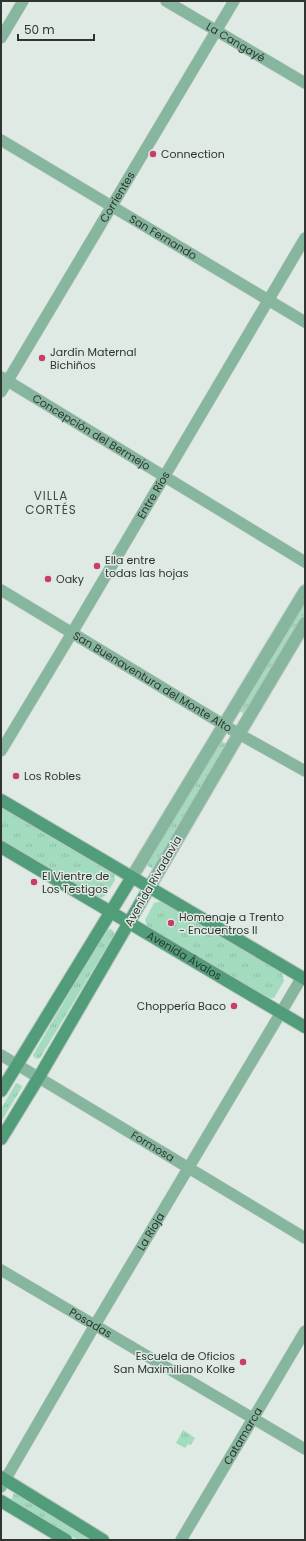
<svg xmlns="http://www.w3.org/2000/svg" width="306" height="1541" font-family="Poppins,sans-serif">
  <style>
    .grass { fill: url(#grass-tufts) }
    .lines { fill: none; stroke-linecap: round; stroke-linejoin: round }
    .minor-casing { stroke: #bcc6c0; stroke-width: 12 }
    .tertiary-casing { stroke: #bcc6c0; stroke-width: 14 }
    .secondary-casing { stroke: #bcc6c0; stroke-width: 14 }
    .minor { stroke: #86b69d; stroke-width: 11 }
    .tertiary { stroke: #86b69d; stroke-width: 12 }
    .secondary { stroke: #519d7a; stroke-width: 12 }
    .poi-dot { fill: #c93c6c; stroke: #dfeae4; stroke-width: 1.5 }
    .labels { text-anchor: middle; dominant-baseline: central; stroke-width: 3; stroke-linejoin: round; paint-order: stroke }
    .street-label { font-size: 11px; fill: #2f3431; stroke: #dfeae4 }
    .poi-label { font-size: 11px; fill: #2f3431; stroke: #dfeae4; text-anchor: start }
    .neighbourhood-label { font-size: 12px; letter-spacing: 1px; fill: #3f4944; stroke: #dfeae4 }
  </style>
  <defs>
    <pattern id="grass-tufts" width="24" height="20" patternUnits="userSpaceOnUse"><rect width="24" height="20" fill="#a3dbbe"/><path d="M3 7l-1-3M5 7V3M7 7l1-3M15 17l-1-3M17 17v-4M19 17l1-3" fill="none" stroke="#8dbda4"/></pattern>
  </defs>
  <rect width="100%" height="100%" fill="#dfeae4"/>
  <path class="grass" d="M305 599V614L246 715 239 711Z
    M220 740 227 744 154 870 145 864Z
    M1 806 114 872 115 880 105 896 98 899 1 842Z
    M162 901 282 972 284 981 274 998 265 999 148 929 145 920 154 903Z
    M111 929 114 932V935L40 1058 37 1059 34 1057 33 1055 106 930Z
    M16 1083 21 1085 22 1087 1 1122V1109Z
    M183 1430 195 1438 191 1445 188 1444 185 1448 176 1443Z
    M16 1493 93 1540H78L12 1500 13 1494Z"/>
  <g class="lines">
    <g class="minor-casing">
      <g id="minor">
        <path id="s1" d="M166 1 305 83"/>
        <path d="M1 38 23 1"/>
        <path id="s2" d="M1 140 305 322"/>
        <path id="s3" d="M1 377 305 562"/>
        <path id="s4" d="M1 392 234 1"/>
        <path id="s5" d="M1 590 239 734 305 771"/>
        <path id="s6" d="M1 751 72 633 305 238"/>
        <path id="s7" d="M1 1055 305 1238"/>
        <path id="s8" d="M1 1270 305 1449"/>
        <path id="s9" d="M1 1487 95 1325 302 977"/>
        <path id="s10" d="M181 1540 305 1331"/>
      </g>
    </g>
    <g class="tertiary-casing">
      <path id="tertiary" d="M132 877 305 591
        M149 888 239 734 305 623"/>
    </g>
    <g class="secondary-casing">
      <g id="secondary">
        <path d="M1 800 305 979"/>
        <path id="s11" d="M1 847 305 1027"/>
        <path d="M1 1091 132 877"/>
        <path d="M1 1139 39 1077 149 888"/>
        <path d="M1 1477 103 1540"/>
        <path d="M1 1501 66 1540"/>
      </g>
    </g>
    <use href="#minor" class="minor"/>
    <use href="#tertiary" class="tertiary"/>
    <use href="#secondary" class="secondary"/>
  </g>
  <g class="poi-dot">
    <circle cx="153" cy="154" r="4"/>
    <circle cx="42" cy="358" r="4"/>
    <circle cx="97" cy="566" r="4"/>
    <circle cx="48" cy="579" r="4"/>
    <circle cx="16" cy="776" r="4"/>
    <circle cx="34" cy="882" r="4"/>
    <circle cx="171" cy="923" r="4"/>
    <circle cx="234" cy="1006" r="4"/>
    <circle cx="243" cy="1362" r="4"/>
  </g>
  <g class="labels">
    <g class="street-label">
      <text stroke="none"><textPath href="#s1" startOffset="81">La Cangayé</textPath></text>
      <text stroke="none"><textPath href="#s4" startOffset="227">Corrientes</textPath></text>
      <text stroke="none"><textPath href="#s2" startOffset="189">San Fernando</textPath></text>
      <text stroke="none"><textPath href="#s3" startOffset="106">Concepción del Bermejo</textPath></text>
      <text stroke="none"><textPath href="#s6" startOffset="298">Entre Ríos</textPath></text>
      <text stroke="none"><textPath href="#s5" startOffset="177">San Buenaventura del Monte Alto</textPath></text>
      <text transform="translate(153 881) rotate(-60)">Avenida Rivadavia</text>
      <text stroke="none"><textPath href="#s11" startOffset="213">Avenida Ávalos</textPath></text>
      <text stroke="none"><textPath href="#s7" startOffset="177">Formosa</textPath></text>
      <text stroke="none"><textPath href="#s9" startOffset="296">La Rioja</textPath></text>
      <text stroke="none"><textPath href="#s8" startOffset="104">Posadas</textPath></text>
      <text stroke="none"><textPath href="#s10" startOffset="121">Catamarca</textPath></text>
    </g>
    <g class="poi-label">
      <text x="161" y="154">Connection</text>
      <text x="50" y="352">Jardín Maternal<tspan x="50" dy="13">Bichiños</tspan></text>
      <text x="105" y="560">Ella entre<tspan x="105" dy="13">todas las hojas</tspan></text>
      <text x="56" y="579">Oaky</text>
      <text x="24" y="776">Los Robles</text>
      <text x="42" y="876">El Vientre de<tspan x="42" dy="13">Los Testigos</tspan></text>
      <text x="179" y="917">Homenaje a Trento<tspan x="179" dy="13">- Encuentros II</tspan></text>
      <text x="226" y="1006" text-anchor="end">Choppería Baco</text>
      <text x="235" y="1356" text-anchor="end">Escuela de Oficios<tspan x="235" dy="13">San Maximiliano Kolke</tspan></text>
    </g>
    <g class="neighbourhood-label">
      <text x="51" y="495">VILLA<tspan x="51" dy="14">CORTÉS</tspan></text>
    </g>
  </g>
  <rect width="306" height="1541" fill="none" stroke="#2f3431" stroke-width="4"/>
  <path d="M18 34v6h76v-6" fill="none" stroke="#2f3431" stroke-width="2"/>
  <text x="24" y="34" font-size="12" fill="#2f3431" stroke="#dfeae4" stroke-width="3" paint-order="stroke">50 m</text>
</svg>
